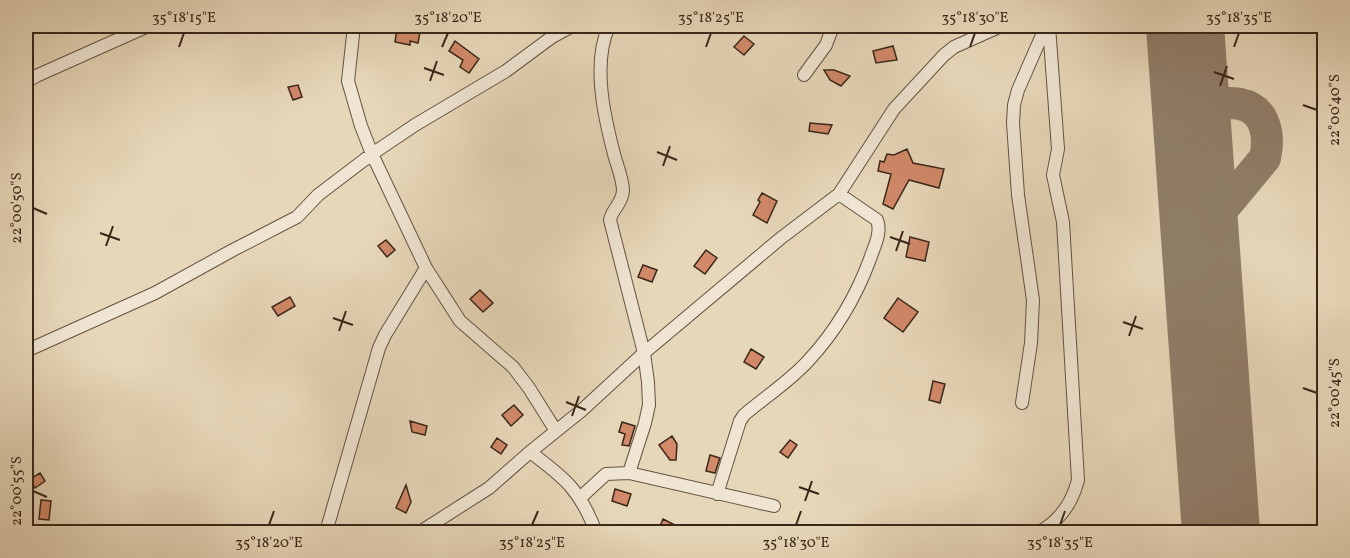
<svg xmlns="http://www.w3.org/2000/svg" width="1350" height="558" font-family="Vollkorn,serif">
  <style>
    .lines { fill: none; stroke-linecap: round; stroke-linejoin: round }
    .taxiway { stroke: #907e69; stroke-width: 32 }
    .runway { stroke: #907e69; stroke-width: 78 }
    .building { fill: #d28969; stroke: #392619; stroke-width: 1.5 }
    .minor-casing { stroke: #645241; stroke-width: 14 }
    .minor { stroke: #efe5d2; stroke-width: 12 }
    .ticks { fill: none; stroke: #392619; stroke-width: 2 }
    .neatline { fill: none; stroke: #392619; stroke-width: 2 }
    .ticks-label { font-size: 15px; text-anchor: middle; fill: #392619 }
  </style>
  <rect width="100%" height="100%" fill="#e7d7b9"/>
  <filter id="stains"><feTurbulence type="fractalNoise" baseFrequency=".00333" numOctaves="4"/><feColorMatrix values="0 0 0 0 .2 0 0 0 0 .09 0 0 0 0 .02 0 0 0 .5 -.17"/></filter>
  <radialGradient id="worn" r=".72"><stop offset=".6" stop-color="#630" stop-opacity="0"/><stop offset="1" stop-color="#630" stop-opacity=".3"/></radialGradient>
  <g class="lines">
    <path class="taxiway" d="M1191 106C1206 105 1225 101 1240 104 1266 109 1270 136 1265 158L1212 222 1201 242"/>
    <path class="runway" d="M1185 26 1221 532"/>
  </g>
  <path class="building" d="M397 28 420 32 418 43 410 41V45L395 42Z
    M744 36 754 44 744 55 734 47Z
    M455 41 479 59 469 73 460 67 463 60 449 51Z
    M893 46 897 60 876 63 873 51Z
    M824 70H834L850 76 841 86 830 80Z
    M298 85 302 97 293 100 288 87Z
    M810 123 832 125 828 134 809 131Z
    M907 149 913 163 944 169 939 188 909 180 893 209 883 204 891 174 878 171 880 161 884 162 887 154 894 155Z
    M762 193 777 201 767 223 753 215 760 202 758 200Z
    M910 237 929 242 925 261 906 257Z
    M386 240 395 250 387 257 378 246Z
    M706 250 717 258 705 274 694 266Z
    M643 265 657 270 652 282 638 277Z
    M480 290 493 303 483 312 470 299Z
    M290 297 295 306 278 316 272 307Z
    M898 298 918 312 903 332 884 318Z
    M751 349 764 357 756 369 744 362Z
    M933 381 945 384 940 403 929 400Z
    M514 405 523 415 511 426 502 415Z
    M410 421 427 426 425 435 412 432Z
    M622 422 635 426 629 446 622 445 625 434 619 432Z
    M672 436 677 444 676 460H670L659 445Z
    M497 438 507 445 501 454 491 447Z
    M790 440 797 445 788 458 780 452Z
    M710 455 720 458 715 473 706 471Z
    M40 473 45 481 35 488 30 479Z
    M406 485 411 502 406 513 396 508Z
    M615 489 631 494 627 506 612 501Z
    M41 500 51 501 49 520 39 519Z
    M663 519 675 525 672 532 659 528Z"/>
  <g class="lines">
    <g class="minor-casing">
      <path id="minor" d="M354 26 348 81 361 126 372 154 426 268 460 321 513 367 529 388 556 431
        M609 26C592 63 604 116 614 154 617 166 623 179 623 191 622 204 612 209 610 220L644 353 648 382 649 405 645 423 629 473
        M804 75 826 45 833 26
        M26 82 36 76 148 26
        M26 351 155 293 233 250 297 217 318 195 372 154 415 125 506 71 552 37 572 26
        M1022 403 1031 343 1033 300 1018 195 1013 123 1014 105 1018 90 1046 26
        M530 452C565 478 580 490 596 532
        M717 494 740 421 744 415C765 397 790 381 808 361 836 331 856 297 870 259 874 247 882 232 877 220L839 194
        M580 498 606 474 629 473 774 506
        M326 532 379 348 385 335 426 268
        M420 532 489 488 530 452 581 411 644 353 781 238 839 194 894 109 944 55 954 47 1001 26
        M1039 532C1060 521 1072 503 1078 480L1063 222 1053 175 1058 149 1049 26"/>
    </g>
    <use href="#minor" class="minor"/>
  </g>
  <path class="ticks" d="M179 47 184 33M442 47 448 33M706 47 711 33M970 47 975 33M1234 47 1239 33M424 68 444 75M1214 72 1234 79M430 81 437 61M1220 86 1227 66M1303 105 1317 110M657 152 677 160M663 166 670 146M33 208 47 214M100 233 120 240M890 237 910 244M106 246 113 226M896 251 903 231M333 318 353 325M1123 322 1143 329M339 331 346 311M1129 336 1136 316M1303 388 1317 393M566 402 586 410M572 416 579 396M799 487 819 494M33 491 47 497M805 501 812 481M269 525 274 511M532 525 538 511M796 525 801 511M1060 525 1065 511"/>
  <rect width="1350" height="558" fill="none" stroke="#e7d7b9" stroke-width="66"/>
  <rect x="33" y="33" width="1284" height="492" class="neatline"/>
  <g class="ticks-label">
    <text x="184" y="22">35°18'15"E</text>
    <text x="448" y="22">35°18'20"E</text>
    <text x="711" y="22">35°18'25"E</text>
    <text x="975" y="22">35°18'30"E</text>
    <text x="1239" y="22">35°18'35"E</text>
    <text transform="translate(1334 110) rotate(-90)" y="5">22°00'40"S</text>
    <text transform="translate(16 208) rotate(-90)" y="5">22°00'50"S</text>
    <text transform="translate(1334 393) rotate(-90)" y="5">22°00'45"S</text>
    <text transform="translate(16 491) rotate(-90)" y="5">22°00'55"S</text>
    <text x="269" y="547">35°18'20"E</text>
    <text x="532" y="547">35°18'25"E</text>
    <text x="796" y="547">35°18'30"E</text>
    <text x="1060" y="547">35°18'35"E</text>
  </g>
  <rect width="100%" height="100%" filter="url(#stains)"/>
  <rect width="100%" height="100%" fill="url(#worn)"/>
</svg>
